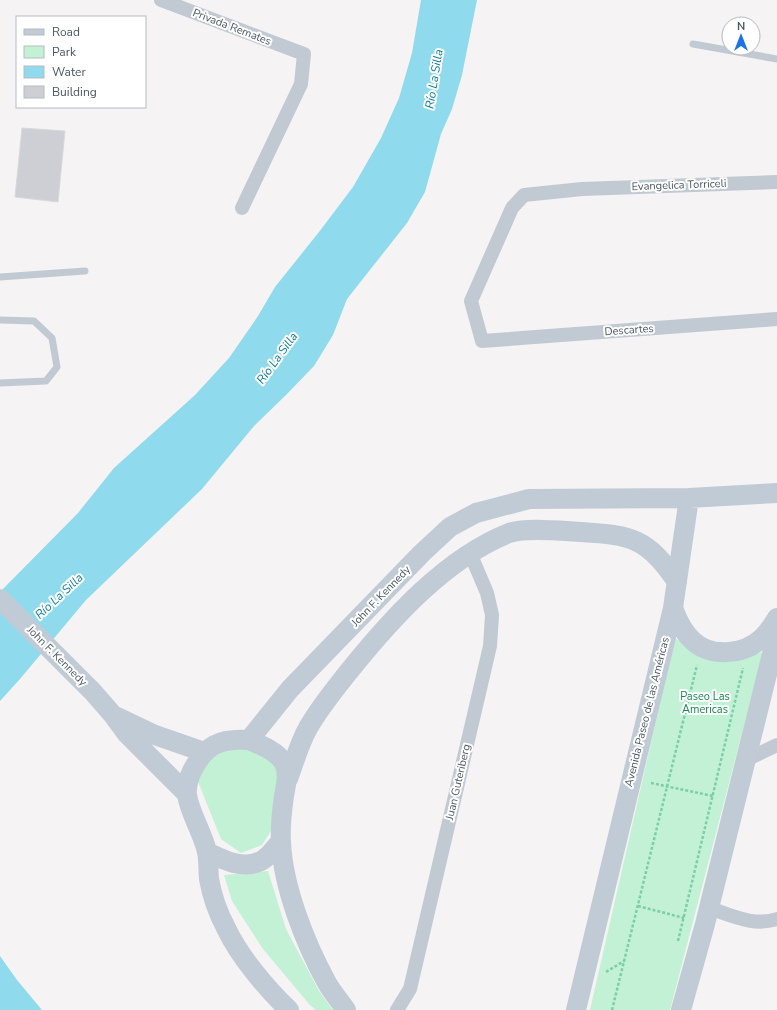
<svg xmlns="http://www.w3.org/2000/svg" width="777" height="1010" font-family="'Nunito Sans',sans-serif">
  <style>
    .green { fill: #c3f1d5 }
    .water { fill: #90daee }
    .building { fill: #cdcfd5; stroke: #d7d9de }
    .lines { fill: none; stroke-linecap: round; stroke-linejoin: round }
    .path { stroke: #7ad0a6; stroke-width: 2.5; stroke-dasharray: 3 2; stroke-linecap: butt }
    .lane { stroke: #c1cad2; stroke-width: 7 }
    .street { stroke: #c1cad2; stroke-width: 14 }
    .secondary { stroke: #c1cbd6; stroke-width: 20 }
    .labels { text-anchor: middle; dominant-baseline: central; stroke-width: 4; stroke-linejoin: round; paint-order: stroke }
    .street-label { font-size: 11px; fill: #4a5661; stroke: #fff }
    .park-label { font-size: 11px; fill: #17864f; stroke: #fff }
    .water-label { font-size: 12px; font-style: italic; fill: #0c7c9b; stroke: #fff }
  </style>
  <rect width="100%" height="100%" fill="#f5f3f3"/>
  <path class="green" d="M675 638 699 655 729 658 763 652 670 1010H590Z
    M247 744 280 761 274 826 262 845 241 853 221 839 195 774 222 749Z
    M268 871 286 929 319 991 333 1010H316L309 1004 263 949 232 901 224 875Z"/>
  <path class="water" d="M421 0H477L462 75 452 109 441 134 425 192 407 223 347 299 333 335 314 366 286 395 254 426 202 489 86 600 20 679 0 701V592L78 513 114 468 195 395 229 358 258 316 275 287 319 232 353 187 381 138 399 98 412 53Z
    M0 956 17 980 42 1010H0Z"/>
  <path class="building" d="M22 128 65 131 58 202 15 197Z"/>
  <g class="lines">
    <path class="path" d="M651 783 713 796
      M638 906 684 918
      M678 941 743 668
      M606 972 624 961
      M612 1010 697 665"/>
    <path class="lane" d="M693 44 777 59
      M0 277 85 271
      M0 320 34 321 52 338 57 367 46 381 0 383"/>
    <path class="street" d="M161 0 304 54 301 84 242 208
      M777 182 582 189 524 195 512 208 471 301 482 341 777 319
      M746 760 777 745
      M709 908C731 915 754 927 777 919
      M397 1010 410 989 490 646 492 615 487 593 470 553"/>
    <path class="secondary" d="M0 599 93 692 113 715 127 734 186 793
      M673 608C677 619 683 632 692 640 710 658 744 655 762 638 768 632 773 625 777 618
      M115 716 155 735 204 752
      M249 740C261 745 277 751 284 763 289 774 286 785 284 796 282 810 280 827 281 842 283 887 305 943 327 983 332 992 340 1001 346 1010
      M288 779C294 763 299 744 308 728 320 707 335 689 350 670 392 618 446 558 509 533 526 527 562 531 581 532 631 535 648 538 677 582
      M207 852C224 860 242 870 261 861 269 857 275 848 281 841
      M289 1010C267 989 239 956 226 928 218 913 212 896 209 879 208 870 209 861 207 852 203 833 190 814 187 795 186 788 189 777 192 771 205 745 220 738 249 740L290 689 422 553 450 527 476 513 529 499 689 498 777 493
      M576 1010 673 608 689 498
      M681 1010 705 924 777 634"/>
  </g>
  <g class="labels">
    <g class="street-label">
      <text transform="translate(232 27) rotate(21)">Privada Remates</text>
      <text transform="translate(679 185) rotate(-2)">Evangelica Torriceli</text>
      <text transform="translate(629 330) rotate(-4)">Descartes</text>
      <text transform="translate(381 596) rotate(-46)">John F. Kennedy</text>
      <text transform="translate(57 656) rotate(45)">John F. Kennedy</text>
      <text transform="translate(647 712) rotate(-76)">Avenida Paseo de las Américas</text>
      <text transform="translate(458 782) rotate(-77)">Juan Guteriberg</text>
    </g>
    <g class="park-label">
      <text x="705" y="696">Paseo Las<tspan x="705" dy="13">Americas</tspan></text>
    </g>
    <g class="water-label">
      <text transform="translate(434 79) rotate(-81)">Río La Silla</text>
      <text transform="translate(277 358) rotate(-54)">Río La Silla</text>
      <text transform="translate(59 596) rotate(-43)">Río La Silla</text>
    </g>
  </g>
  <rect x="16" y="16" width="130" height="92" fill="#ffffff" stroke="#b7bbc0"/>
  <rect x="24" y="29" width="20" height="6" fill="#c1cbd6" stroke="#b7bbc0"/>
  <text x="52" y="36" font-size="12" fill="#4a5661">Road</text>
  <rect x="24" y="46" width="20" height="12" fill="#c3f1d5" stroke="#b7bbc0"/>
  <text x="52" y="56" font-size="12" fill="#4a5661">Park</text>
  <rect x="24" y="66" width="20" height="12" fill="#90daee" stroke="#b7bbc0"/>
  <text x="52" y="76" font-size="12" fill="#4a5661">Water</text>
  <rect x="24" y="86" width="20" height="12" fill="#cdcfd5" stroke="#b7bbc0"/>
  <text x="52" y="96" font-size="12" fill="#4a5661">Building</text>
  <g transform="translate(741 36)"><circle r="19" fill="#ffffff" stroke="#b7bbc0"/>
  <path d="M0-3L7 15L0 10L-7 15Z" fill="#1a73e8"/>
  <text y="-6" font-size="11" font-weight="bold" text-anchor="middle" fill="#4a5661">N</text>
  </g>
</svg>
